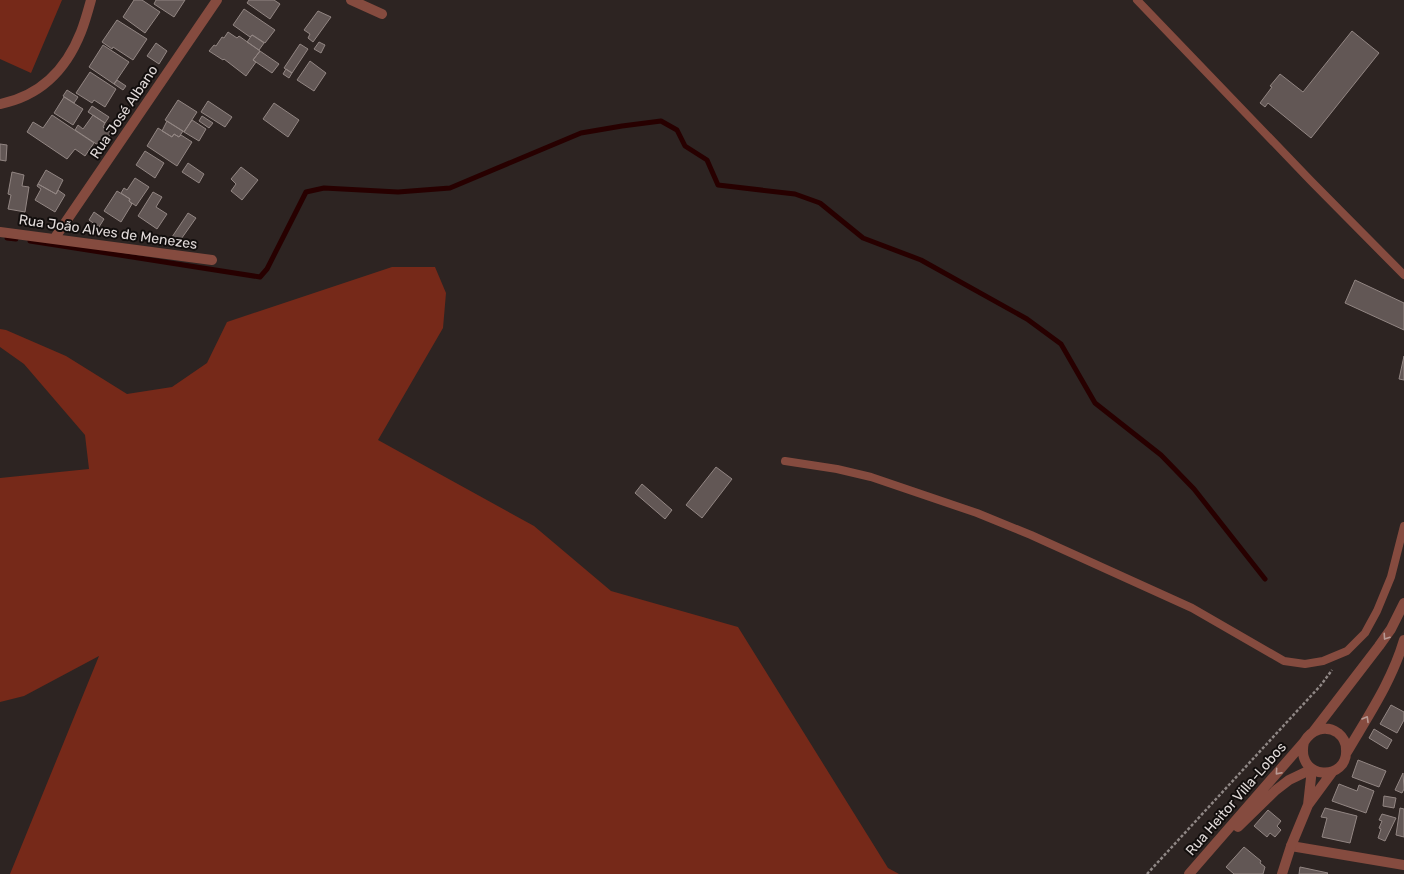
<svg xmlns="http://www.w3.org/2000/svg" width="1404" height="874" font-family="Rubik,sans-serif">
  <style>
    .green { fill: #762919 }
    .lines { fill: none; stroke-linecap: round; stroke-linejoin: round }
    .stream { stroke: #270000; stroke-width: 5 }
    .building { fill: #625755; stroke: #928683 }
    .path { stroke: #8f8785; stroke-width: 2.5; stroke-dasharray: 3 2; stroke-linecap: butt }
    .service { stroke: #854b3f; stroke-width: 8 }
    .minor { stroke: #854b3f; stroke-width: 10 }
    .tertiary { stroke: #854b3f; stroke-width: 10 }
    .oneway { stroke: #b89a94 }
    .labels { text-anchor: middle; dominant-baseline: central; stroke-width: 4; stroke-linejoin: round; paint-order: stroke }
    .street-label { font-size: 14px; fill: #e1dad9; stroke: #120e0d }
  </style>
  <rect width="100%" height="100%" fill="#2d2422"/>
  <path class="green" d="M0 0H62L31 73 0 59Z
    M392 267H435L446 293 443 328 378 440 534 526 611 591 738 627 888 868 899 874H10L99 656 24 696 0 702V478L89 469 85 435 24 364 0 347V329L6 330 66 356 127 394 172 387 207 363 227 322Z"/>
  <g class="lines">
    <path class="stream" d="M7 238 16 239
      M30 241 260 277 267 269 306 192 324 188 398 192 450 188 581 133 622 126 661 121 677 130 685 146 707 160 718 185 795 194 820 203 863 238 921 260 1027 319 1061 344 1095 403 1161 455 1194 489 1265 579"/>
  </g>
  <path class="building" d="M134 0H142L160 12 145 33 123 17Z
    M156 0H185L174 17 154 4Z
    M249 0H274L280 4 270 19 247 3Z
    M244 9 275 30 265 43 254 36 252 35 250 37 233 25Z
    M318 11 331 17 313 42 308 38 310 34 304 30Z
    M117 20 147 39 133 60 113 47 112 49 102 42Z
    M1352 31 1379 53 1311 138 1268 103 1265 107 1260 103 1272 87 1270 86 1280 74 1303 92Z
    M228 32 237 38 239 36 260 51 253 60 256 62 246 76 224 59 223 60 209 51 214 45 216 46 222 37 224 38Z
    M252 35 264 43 259 50 247 42Z
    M319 42 325 45 321 53 314 49Z
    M156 43 167 51 159 64 147 56Z
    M300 44 308 49 292 73 284 68Z
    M103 45 129 62 114 84 89 67Z
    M260 51 279 64 272 73 253 60Z
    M310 61 326 73 314 91 297 80Z
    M286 69 292 73 289 78 283 74Z
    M90 72 116 89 105 107 94 100 92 103 76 93Z
    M117 80 126 86 123 90 114 84Z
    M67 90 78 97 74 103 63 96Z
    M64 97 83 109 73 125 54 113Z
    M178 100 197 112 184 132 165 120Z
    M208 101 232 117 225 127 201 112Z
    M274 103 299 120 288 137 263 119Z
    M92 106 109 117 105 123 88 112Z
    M52 115 94 143 85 156 75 149 67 159 27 132 33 122 43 128Z
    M93 115 105 123 103 127 111 133 103 145 100 142 98 145 75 130 78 125 83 129Z
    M202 116 213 123 209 128 199 121Z
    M192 120 206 129 199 141 184 132Z
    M167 121 183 131 179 137 174 134 172 137 162 131Z
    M158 128 172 137 174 134 179 137 181 135 192 142 177 166 147 146Z
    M0 144 7 145 6 161 0 160Z
    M145 151 164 163 155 178 136 165Z
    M188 163 204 174 199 183 182 172Z
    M241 167 258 180 242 200 231 191 236 184 231 179Z
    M46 170 63 180 56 194 38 184Z
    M12 172 24 175 22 186 29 187 25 212 8 209 11 195 8 194Z
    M135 178 149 187 136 206 129 201 130 199 121 193 124 188 127 190Z
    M38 184 56 194 58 190 65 195 55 212 35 200 41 189 37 186Z
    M117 191 130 199 129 201 132 204 121 222 104 211Z
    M153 192 162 197 156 207 167 214 157 229 138 216Z
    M94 212 104 219 99 227 89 220Z
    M188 213 196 218 179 242 172 237Z
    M1355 280 1404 303V330L1345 303Z
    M1404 356V380L1399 379Z
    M716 467 732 479 702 518 686 505Z
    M642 484 672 510 665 519 635 493Z
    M1391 705 1404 712V720L1397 733 1380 724Z
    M1374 729 1392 740 1387 749 1369 738Z
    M1358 760 1386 771 1379 787 1352 777Z
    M1403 773 1404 789 1402 793 1395 790Z
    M1339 784 1357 791 1359 785 1374 791 1366 813 1332 801Z
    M1384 796 1396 798 1394 808 1383 806Z
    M1325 808 1357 816 1350 843 1322 837 1327 818 1321 817Z
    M1400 808 1404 809V837L1396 835Z
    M1268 810 1281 821 1277 826 1281 830 1275 837 1270 833 1267 837 1254 826Z
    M1382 814 1396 818 1385 841 1378 838 1381 829 1379 828 1382 821 1379 820Z
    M1244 847 1261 861 1260 863 1265 867 1263 874H1234L1226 867Z
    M1300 867 1328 873 1327 874H1299Z"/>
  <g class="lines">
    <path class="path" d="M1147 874 1321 685 1332 670"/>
    <path class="service" d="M1137 0 1311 181 1404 275
      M785 461 837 469 871 477 977 513 1031 535 1192 608 1284 661 1305 664 1323 661 1347 651 1365 633 1377 611 1391 577 1404 526"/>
    <path class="minor" d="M351 0 382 14
      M0 104C40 96 66 70 81 32 85 22 88 11 91 0
      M0 232 212 260
      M54 239 217 0
      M1291 846 1404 865"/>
    <path class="tertiary" d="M1313 732 1379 646 1391 629 1404 603
      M1347 752C1368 716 1392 681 1404 640
      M1308 805 1312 769
      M1238 827 1276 790 1289 780 1312 769
      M1189 874 1304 742C1311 730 1325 724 1338 733 1343 737 1346 743 1346 749 1349 782 1295 781 1304 742
      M1282 874 1291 846 1308 805 1333 771"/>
  </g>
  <defs><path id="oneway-chevron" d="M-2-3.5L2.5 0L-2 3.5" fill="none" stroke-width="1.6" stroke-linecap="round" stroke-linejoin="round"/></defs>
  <g class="oneway">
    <use href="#oneway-chevron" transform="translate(1386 637) rotate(124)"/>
    <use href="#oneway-chevron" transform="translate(1366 719) rotate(-60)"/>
    <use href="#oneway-chevron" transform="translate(1278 772) rotate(131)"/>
  </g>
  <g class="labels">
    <g class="street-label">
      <text transform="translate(124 112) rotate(-56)">Rua José Albano</text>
      <text transform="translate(108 232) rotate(8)">Rua João Alves de Menezes</text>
      <text transform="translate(1236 799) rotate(-49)">Rua Heitor Villa-Lobos</text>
    </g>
  </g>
</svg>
